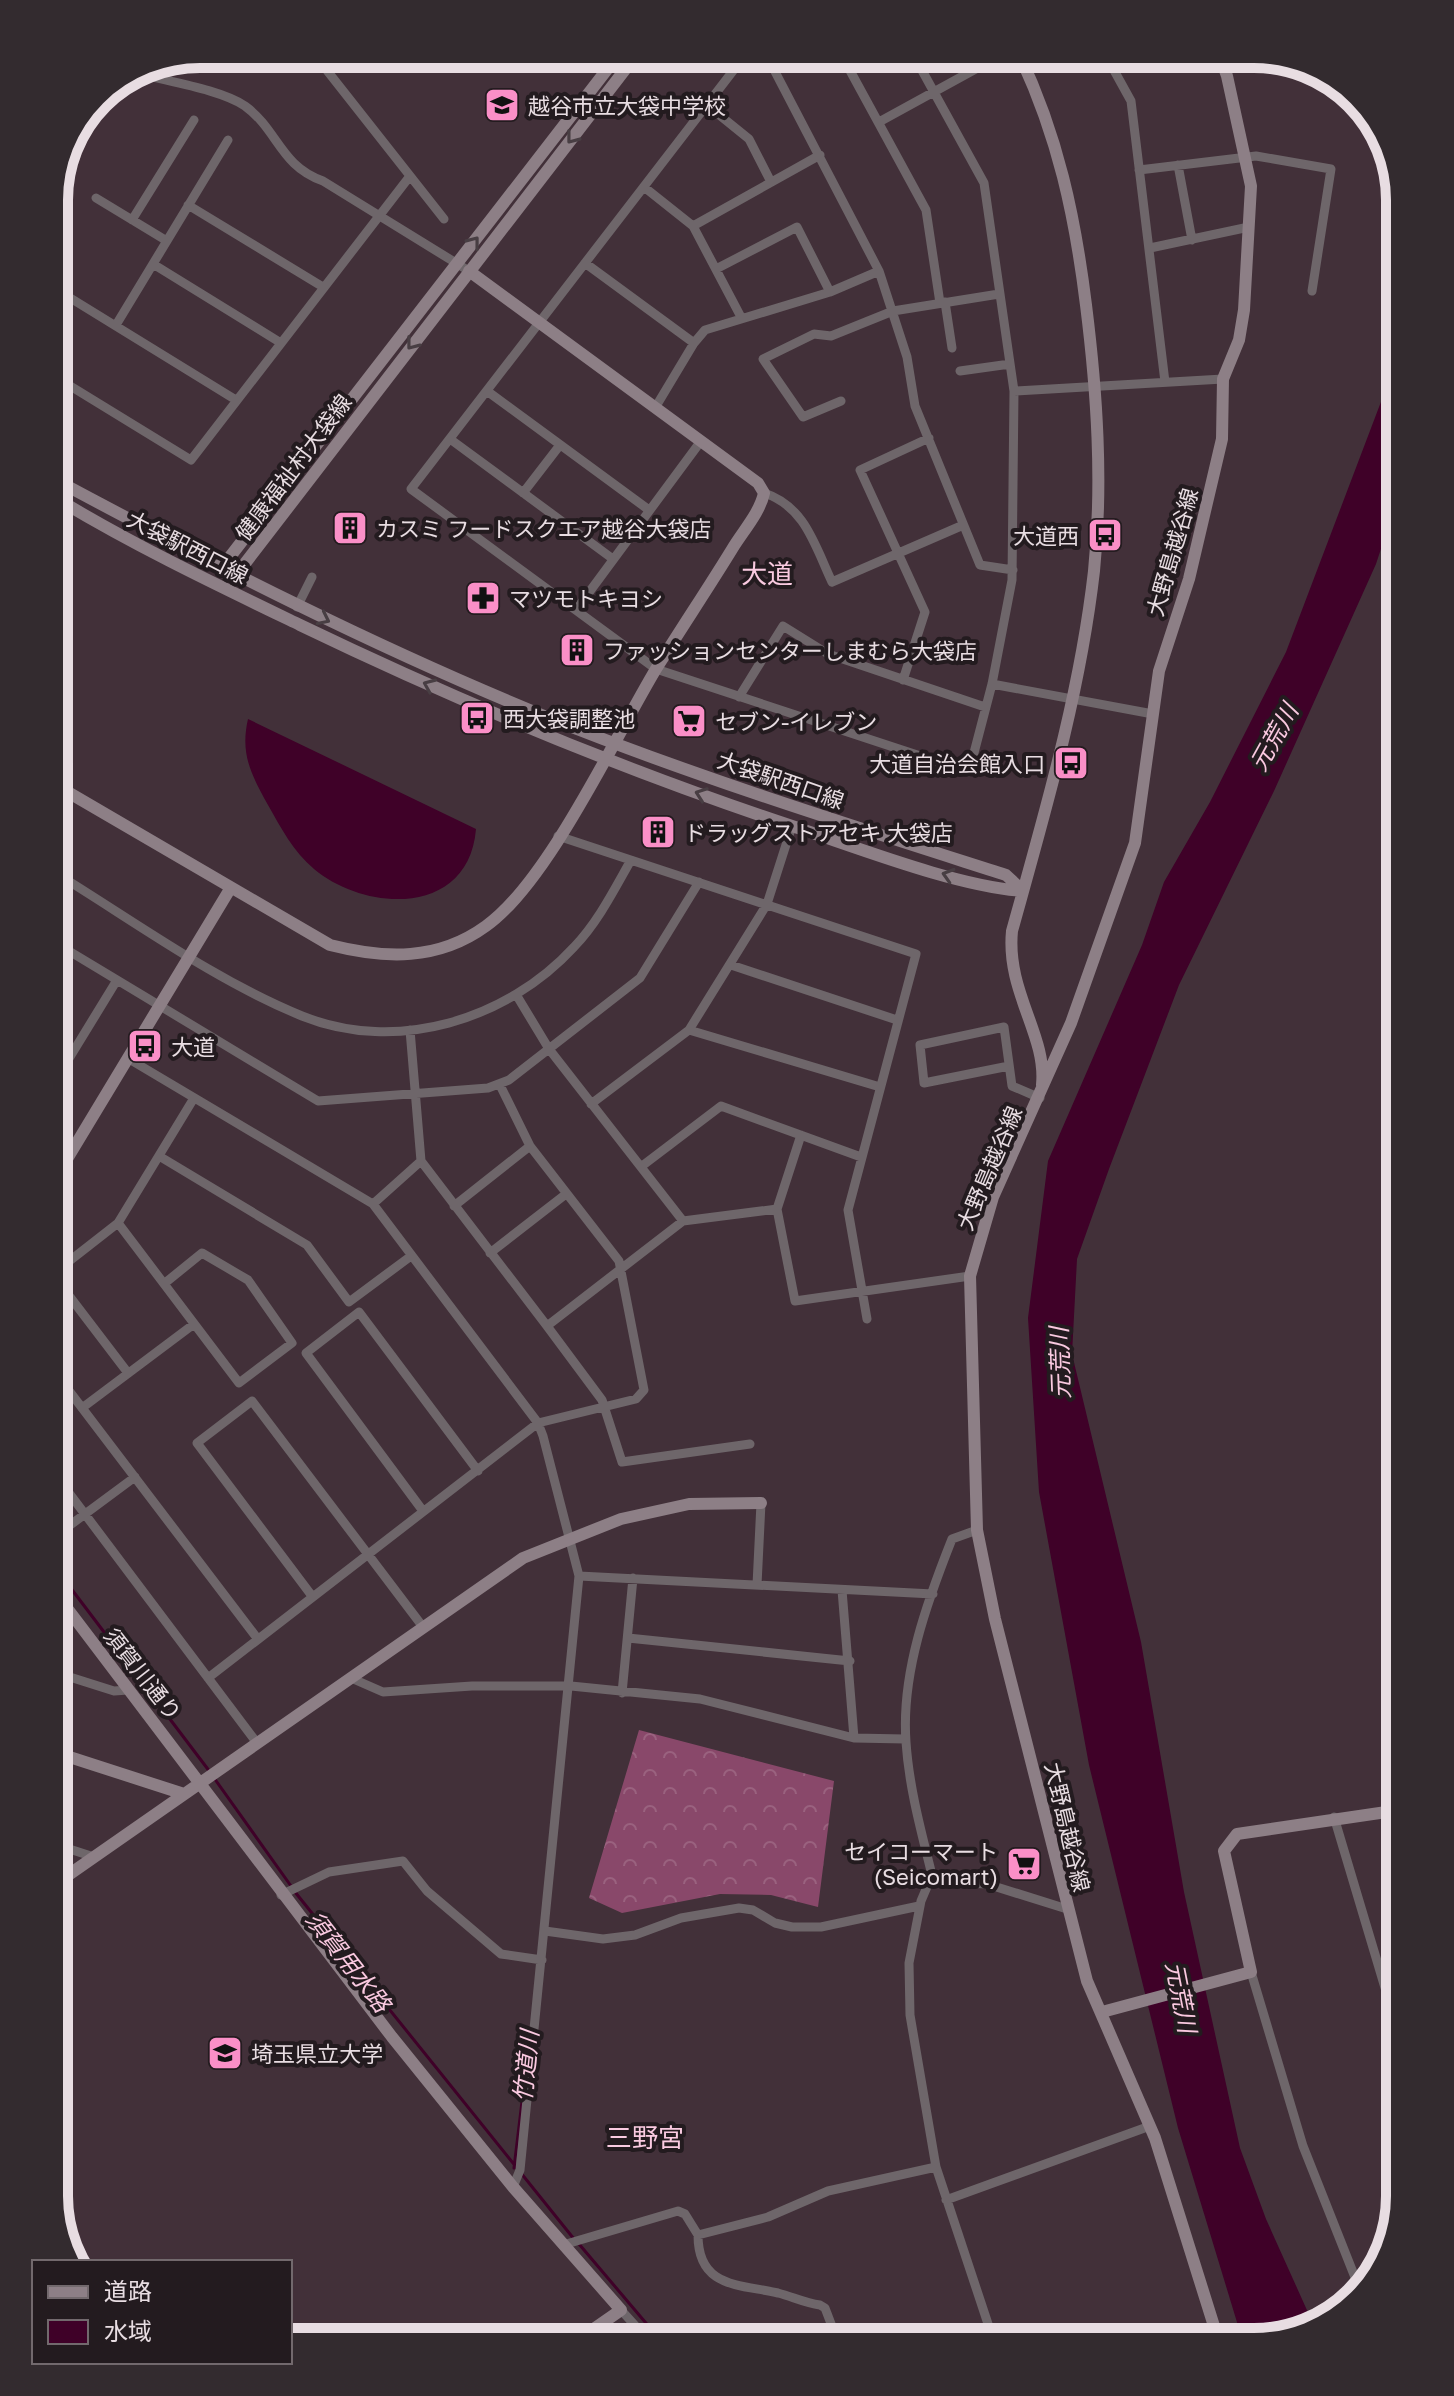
<svg xmlns="http://www.w3.org/2000/svg" width="1454" height="2396" font-family="'Golos Text','Noto Sans JP',sans-serif">
  <style>
    .forest { fill: url(#forest-crowns) }
    .water { fill: #3f0128 }
    .lines { fill: none; stroke-linecap: round; stroke-linejoin: round }
    .stream { stroke: #3f0128; stroke-width: 3 }
    .street { stroke: #6e666a; stroke-width: 9 }
    .secondary { stroke: #8d7f86; stroke-width: 12 }
    .oneway { stroke: #483e43 }
    .labels { text-anchor: middle; dominant-baseline: central; stroke-width: 8; stroke-linejoin: round; paint-order: stroke }
    .poi-label { font-size: 22px; fill: #e8dde2; stroke: #231b1f; text-anchor: start }
    .street-label { font-size: 22px; fill: #e8dde2; stroke: #231b1f }
    .water-label { font-size: 24px; font-style: italic; fill: #fac9e0; stroke: #231b1f }
    .quarter-label { font-size: 26px; fill: #f9cae0; stroke: #231b1f }
    .rim { fill: none; stroke: #e8dde2; stroke-width: 10 }
  </style>
  <defs>
    <pattern id="forest-crowns" width="20" height="18" patternUnits="userSpaceOnUse" patternTransform="scale(2)"><rect width="20" height="18" fill="#89486a"/><path d="M2 6a3 3 0 1 1 6 0M12 15a3 3 0 1 1 6 0" fill="none" stroke="#9a627f"/></pattern>
  </defs>
  <rect width="100%" height="100%" fill="#423039"/>
  <path class="forest" d="M639 1730 834 1781 818 1907 771 1895 720 1894 622 1913 589 1898Z"/>
  <path class="water" d="M1400 335V491L1376 564 1274 791 1179 985 1109 1169 1077 1259 1072 1354 1141 1642 1184 1892 1240 2148 1266 2219 1315 2328 1243 2342 1178 2128 1089 1765 1039 1492 1028 1318 1048 1161 1142 945 1164 882 1210 802 1286 652 1398 357Z
    M248 719 476 829C469 916 367 913 314 869 293 851 281 828 268 805 251 774 240 754 248 719Z"/>
  <g class="lines">
    <path class="stream" d="M54 1566 210 1772
      M214 1778 291 1886
      M295 1892 574 2239
      M514 2168 524 2085
      M579 2244 662 2342"/>
    <path class="street" d="M314 54 444 219
      M746 54 411 489 656 669 969 772 992 684 1012 580 1014 391 984 183 913 54
      M760 54 770 62 879 271 907 357 915 406 980 565 1013 570
      M841 54 926 210 940 303
      M1105 54 1131 101 1165 382
      M1189 54 1196 67
      M133 72C164 81 220 89 245 106 278 130 280 166 323 181L469 271
      M707 105 749 139 771 182
      M879 122 1003 54
      M1178 165 1192 240
      M1139 170 1256 156 1331 169 1312 291
      M644 187 693 226 741 317
      M96 198 167 241
      M188 205 323 287
      M132 220 194 120
      M693 226 820 155
      M1150 248 1249 227
      M585 263 694 343 655 408
      M153 264 281 343
      M716 269 797 227 830 292
      M54 288 236 400
      M945 302 952 348
      M116 325 228 140
      M694 343 705 330 830 292 879 271
      M960 371 1010 364
      M54 376 191 460 410 176
      M487 391 649 510
      M1014 391 1223 379
      M841 401 803 417 763 359 814 334 831 336 893 311 999 294
      M450 439 613 559
      M523 493 560 445
      M764 493C805 506 815 546 832 582L961 526
      M297 607 312 577
      M576 610 701 441
      M903 680 925 612 860 470 929 438
      M992 684 1153 714
      M739 697 783 626 828 654 985 707
      M558 836 916 954 848 1210 867 1319
      M54 872C134 921 214 980 302 1016 397 1054 507 1020 574 947 598 922 614 890 631 860
      M54 942 318 1101 488 1088 509 1080 640 978 699 882
      M731 965 897 1020
      M410 1030 421 1161 547 1326 683 1221 549 1049 517 996
      M689 1030 880 1087
      M129 1059 373 1204 538 1423 543 1436 579 1576 520 2170 513 2187
      M1009 1066 924 1083 920 1045 1004 1027 1012 1086 1040 1098
      M54 1083 117 980
      M591 1104 689 1030 767 904 792 826
      M801 1135 777 1209 795 1301 970 1276
      M159 1156 307 1245 349 1302 411 1256
      M642 1166 721 1106 861 1157
      M373 1204 421 1161
      M454 1206 530 1146
      M683 1221 777 1209
      M118 1223 239 1383 292 1343 248 1280 202 1253 165 1283
      M490 1253 566 1194
      M54 1273 118 1223 194 1098
      M54 1276 128 1373
      M547 1326 602 1400 622 1462 750 1444
      M54 1371 257 1638
      M82 1408 194 1324
      M54 1473 257 1743
      M423 1511 306 1353 359 1312 478 1471
      M977 1530 952 1539C927 1602 901 1673 906 1742 909 1787 921 1831 932 1875L944 1882 987 1884 1067 1909
      M54 1537 135 1477
      M579 1576 933 1594
      M757 1585 761 1503
      M842 1590 854 1738
      M312 1596 197 1443 252 1401 423 1627
      M628 1638 850 1661
      M54 1672 114 1691 128 1690
      M208 1678 538 1423 636 1399 644 1390 619 1261 530 1146 500 1085
      M351 1678 383 1692 472 1686H571L700 1699 854 1738 905 1739
      M622 1693 633 1578
      M1334 1817 1400 2038
      M54 1844 94 1857
      M932 1875 921 1901 909 1963 910 2015 936 2167 994 2342
      M281 1895 329 1872 403 1861 427 1891 501 1954 542 1960
      M545 1931 603 1939 635 1935 681 1918 739 1908 753 1910 775 1923 792 1927H821L919 1906
      M1251 1972 1303 2146 1360 2290
      M946 2200 1150 2126
      M698 2235C698 2288 739 2284 778 2293 793 2297 805 2303 820 2305L825 2308 838 2342
      M563 2245 678 2211 685 2214 698 2235 768 2217 828 2191 936 2167
      M621 2310 650 2342"/>
    <path class="secondary" d="M1019 54C1058 136 1075 216 1086 305 1097 393 1103 482 1094 571 1080 694 1045 812 1012 931 1006 992 1047 1035 1042 1085
      M1219 54 1227 76 1251 186 1244 310 1239 340 1223 379 1222 439 1189 579 1159 671 1135 843 1071 1023 993 1197 970 1276 977 1530 995 1619 1087 1981 1155 2138 1219 2342
      M54 479C216 566 379 649 549 718 699 778 853 826 1006 875L1023 891
      M54 497C133 545 217 585 300 625 460 702 623 770 792 826 859 848 955 886 1023 891
      M228 573 229 558 619 54
      M227 575 243 566 637 54
      M54 784 330 945C385 959 438 961 486 926 548 882 615 737 656 669 682 627 709 587 734 546 744 530 760 512 764 493L758 483 469 271
      M54 1174 64 1164 230 889
      M54 1591 392 2037 513 2187 621 2310 575 2342
      M54 1752 184 1794
      M54 1885 523 1558 621 1519 689 1504 761 1503
      M1102 2012 1251 1972 1224 1851 1237 1834 1400 1810"/>
  </g>
  <defs><path id="oneway-chevron" d="M-2-3.5L2.5 0L-2 3.5" fill="none" stroke-width="1.6" stroke-linecap="round" stroke-linejoin="round" transform="scale(2)"/></defs>
  <g class="oneway">
    <use href="#oneway-chevron" transform="translate(572 138) rotate(128)"/>
    <use href="#oneway-chevron" transform="translate(474 242) rotate(-52)"/>
    <use href="#oneway-chevron" transform="translate(412 344) rotate(128)"/>
    <use href="#oneway-chevron" transform="translate(324 619) rotate(26)"/>
    <use href="#oneway-chevron" transform="translate(429 685) rotate(-157)"/>
    <use href="#oneway-chevron" transform="translate(701 794) rotate(-160)"/>
    <use href="#oneway-chevron" transform="translate(948 875) rotate(-163)"/>
  </g>
  <defs>
    <g id="school-square" transform="scale(1.8)"><rect x="-9" y="-9" width="18" height="18" rx="4" fill="#fa8fc7" stroke="#231b1f"/><path d="M0-5L7-2L0 1L-7-2ZM-4 1L0 2.5L4 1V4Q0 6-4 4Z" fill="#111"/></g>
    <g id="building-square" transform="scale(1.8)"><rect x="-9" y="-9" width="18" height="18" rx="4" fill="#fa8fc7" stroke="#231b1f"/><path d="M-4-6H4V6H1V3H-1V6H-4ZM-2.5-4.3h1.7v1.8h-1.7ZM.8-4.3h1.7v1.8H.8ZM-2.5-1h1.7V.8h-1.7ZM.8-1h1.7V.8H.8Z" fill="#111"/></g>
    <g id="bus-square" transform="scale(1.8)"><rect x="-9" y="-9" width="18" height="18" rx="4" fill="#fa8fc7" stroke="#231b1f"/><path d="M-5-6H5V4H4V6H2V4H-2V6H-4V4H-5ZM-3.5-4V0h7V-4ZM-3.5 1.2v1.5H-2V1.2ZM2 1.2v1.5H3.5V1.2Z" fill="#111"/></g>
    <g id="pharmacy-square" transform="scale(1.8)"><rect x="-9" y="-9" width="18" height="18" rx="4" fill="#fa8fc7" stroke="#231b1f"/><path d="M-2-6h4v4h4v4h-4v4h-4v-4h-4v-4h4Z" fill="#111"/></g>
    <g id="supermarket-square" transform="scale(1.8)"><rect x="-9" y="-9" width="18" height="18" rx="4" fill="#fa8fc7" stroke="#231b1f"/><path d="M-6-5.5h2.5l.6 2H6L4.5 2H-2.5L-4.4-4H-6ZM-1.5 3.2a1.3 1.3 0 1 0 .1 0ZM3 3.2a1.3 1.3 0 1 0 .1 0Z" fill="#111"/></g>
    <g id="university-square" transform="scale(1.8)"><rect x="-9" y="-9" width="18" height="18" rx="4" fill="#fa8fc7" stroke="#231b1f"/><path d="M0-5L7-2L0 1L-7-2ZM-4 1L0 2.5L4 1V4Q0 6-4 4Z" fill="#111"/></g>
  </defs>
  <g fill-rule="evenodd">
    <use href="#school-square" x="502" y="105"/>
    <use href="#building-square" x="350" y="528"/>
    <use href="#bus-square" x="1105" y="535"/>
    <use href="#pharmacy-square" x="483" y="598"/>
    <use href="#building-square" x="577" y="650"/>
    <use href="#bus-square" x="477" y="718"/>
    <use href="#supermarket-square" x="689" y="721"/>
    <use href="#bus-square" x="1071" y="763"/>
    <use href="#building-square" x="658" y="832"/>
    <use href="#bus-square" x="145" y="1046"/>
    <use href="#supermarket-square" x="1024" y="1864"/>
    <use href="#university-square" x="225" y="2053"/>
  </g>
  <g class="labels">
    <g class="poi-label">
      <text x="528" y="105">越谷市立大袋中学校</text>
      <text x="376" y="528">カスミ フードスクエア越谷大袋店</text>
      <text x="1079" y="535" text-anchor="end">大道西</text>
      <text x="509" y="598">マツモトキヨシ</text>
      <text x="603" y="650">ファッションセンターしまむら大袋店</text>
      <text x="503" y="718">西大袋調整池</text>
      <text x="715" y="721">セブン-イレブン</text>
      <text x="1045" y="763" text-anchor="end">大道自治会館入口</text>
      <text x="684" y="832">ドラッグストアセキ 大袋店</text>
      <text x="171" y="1046">大道</text>
      <text x="998" y="1851" text-anchor="end">セイコーマート<tspan x="998" dy="25">(Seicomart)</tspan></text>
      <text x="251" y="2053">埼玉県立大学</text>
    </g>
    <g class="street-label">
      <text transform="translate(293 467) rotate(-53)">健康福祉村大袋線</text>
      <text transform="translate(188 547) rotate(27)">大袋駅西口線</text>
      <text transform="translate(1172 552) rotate(-74)">大野島越谷線</text>
      <text transform="translate(781 780) rotate(19)">大袋駅西口線</text>
      <text transform="translate(989 1168) rotate(-67)">大野島越谷線</text>
      <text transform="translate(143 1674) rotate(52)">須賀川通り</text>
      <text transform="translate(1068 1827) rotate(77)">大野島越谷線</text>
    </g>
    <g class="water-label">
      <text transform="translate(1273 737) rotate(-61)">元荒川</text>
      <text transform="translate(1059 1363) rotate(-92)">元荒川</text>
      <text transform="translate(349 1961) rotate(52)">須賀用水路</text>
      <text transform="translate(1182 1997) rotate(79)">元荒川</text>
      <text transform="translate(525 2066) rotate(-84)">竹道川</text>
    </g>
    <g class="quarter-label">
      <text x="767" y="573">大道</text>
      <text x="645" y="2137">三野宮</text>
    </g>
  </g>
  <path d="M0 0H1454V2396H0ZM200 68H1254A132 132 0 0 1 1386 200V2196A132 132 0 0 1 1254 2328H200A132 132 0 0 1 68 2196V200A132 132 0 0 1 200 68Z" fill="#332b2f" fill-rule="evenodd"/>
  <path class="rim" d="M200 68H1254A132 132 0 0 1 1386 200V2196A132 132 0 0 1 1254 2328H200A132 132 0 0 1 68 2196V200A132 132 0 0 1 200 68Z"/>
  <rect x="32" y="2260" width="260" height="104" fill="#231b1f" stroke="#72696d" stroke-width="2"/>
  <rect x="48" y="2286" width="40" height="12" fill="#8d7f86" stroke="#72696d" stroke-width="2"/>
  <text x="104" y="2300" font-size="24" fill="#e8dde2">道路</text>
  <rect x="48" y="2320" width="40" height="24" fill="#3f0128" stroke="#72696d" stroke-width="2"/>
  <text x="104" y="2340" font-size="24" fill="#e8dde2">水域</text>
</svg>
